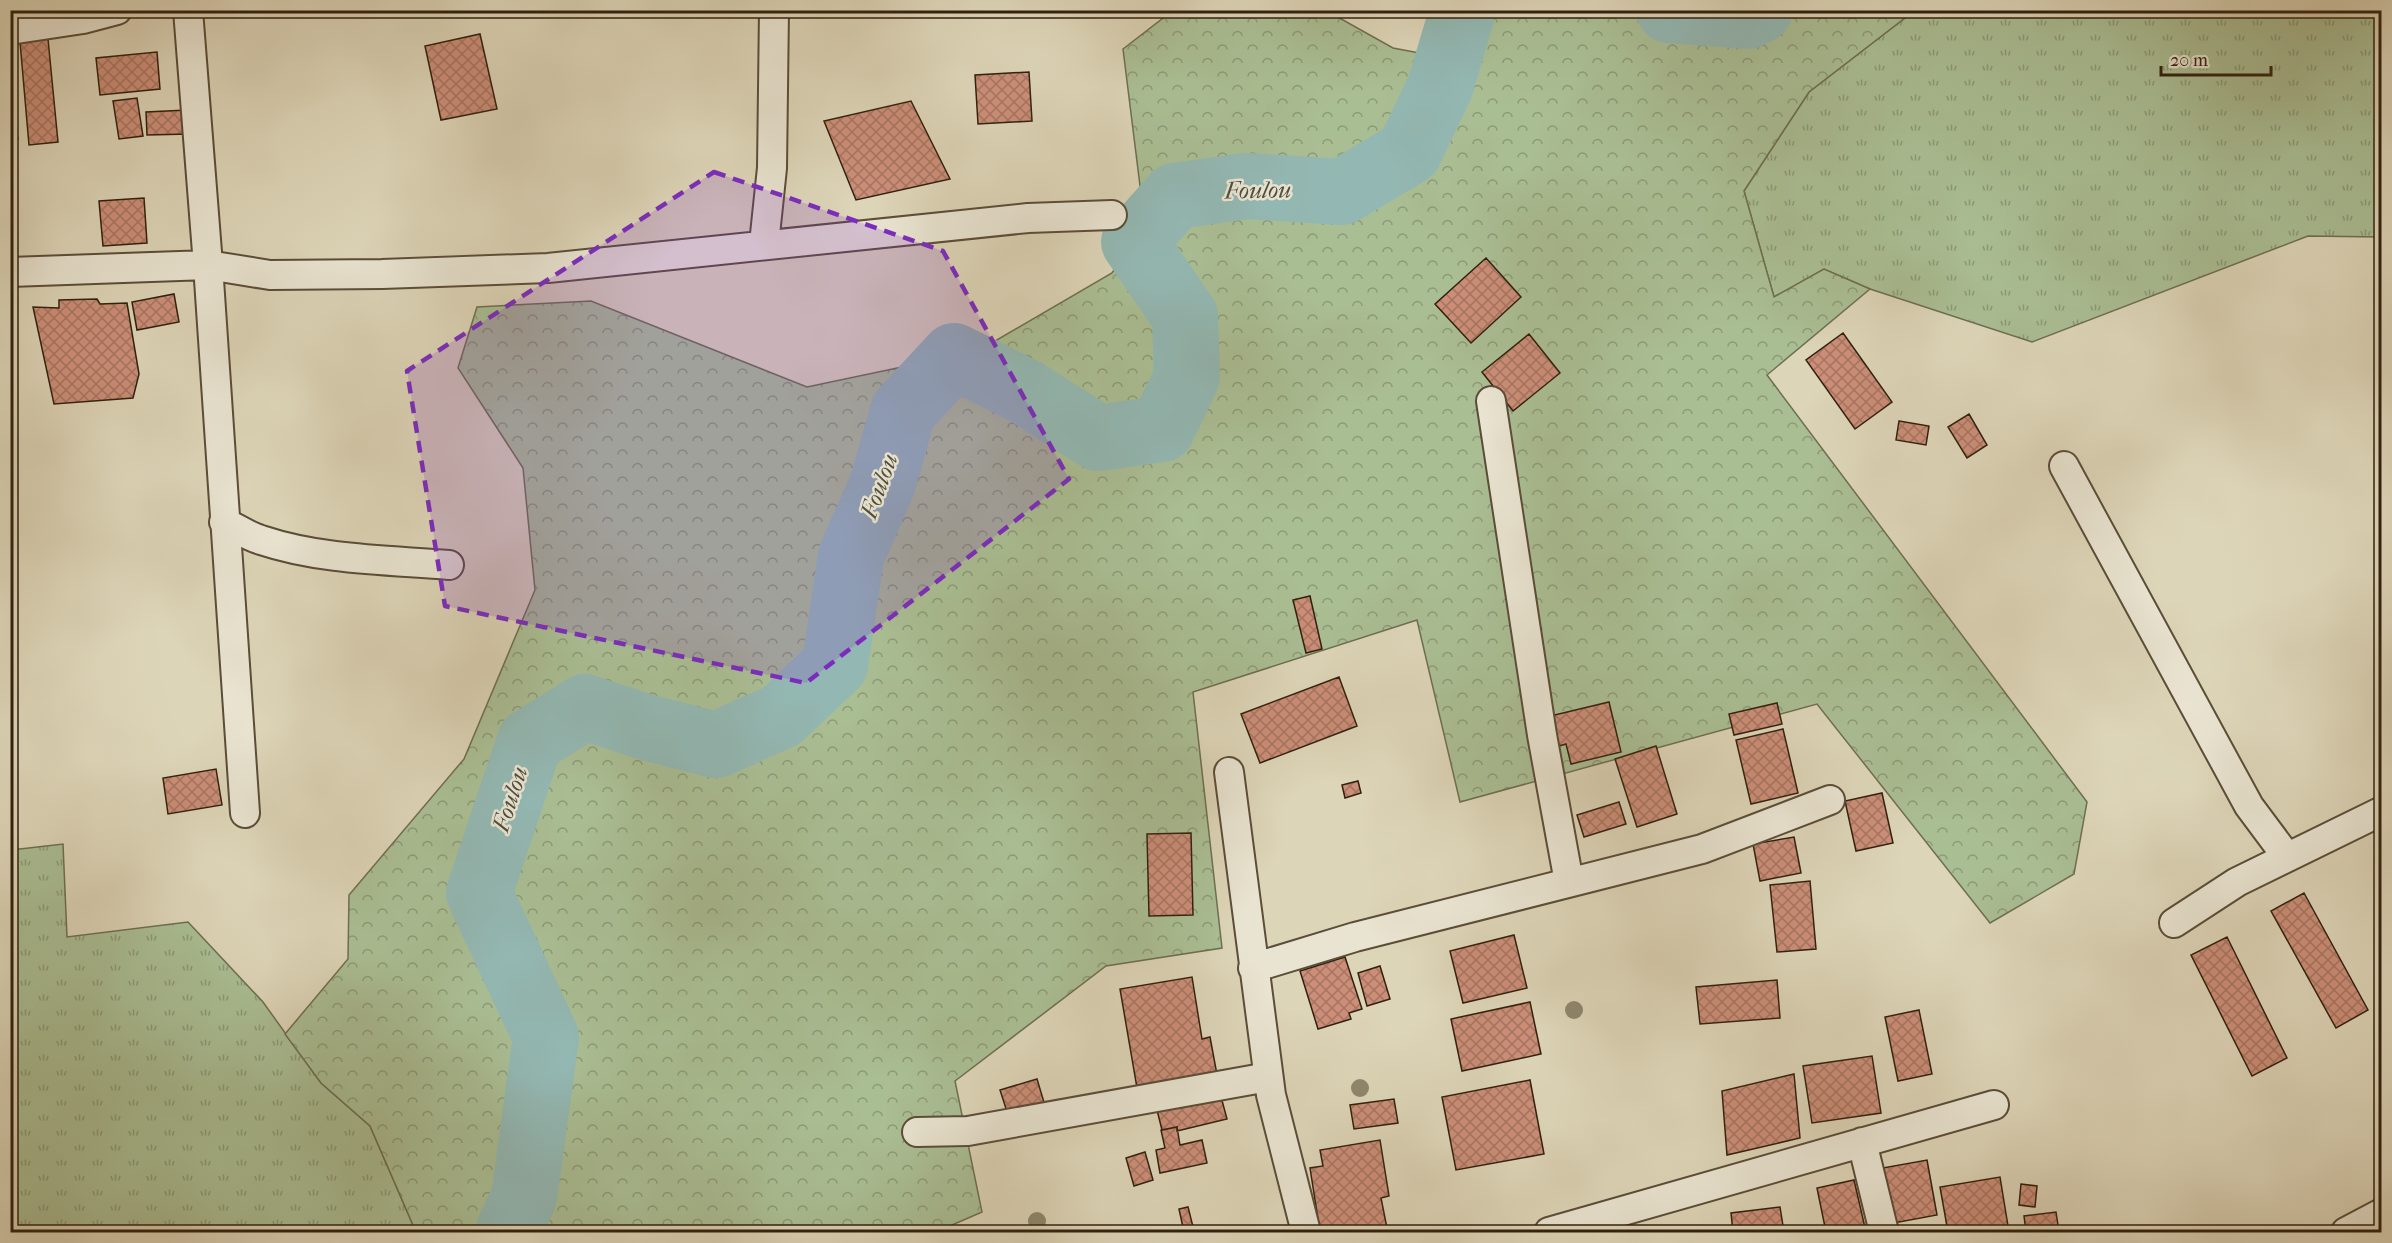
<svg xmlns="http://www.w3.org/2000/svg" width="2392" height="1243" font-family="'IM FELL French Canon',serif">
  <style>
    .grass { fill: url(#grass-tufts); stroke: #6d6f51; stroke-width: 1.5 }
    .forest { fill: url(#forest-crowns); stroke: #6d6f51; stroke-width: 1.5 }
    .lines { fill: none; stroke-linecap: round; stroke-linejoin: round }
    .river { stroke: #93b8b3; stroke-width: 66 }
    .building { fill: url(#building-cross-hatch); stroke: #30200e; stroke-width: 1.5 }
    .street-casing { stroke: #5b4d38; stroke-width: 32 }
    .street { stroke: #e9e4d1; stroke-width: 28 }
    .tree { fill: #8e876d }
    .marked { fill: #7b2cbf; fill-opacity: 0.2; stroke: #7b2cbf; stroke-width: 4.5; stroke-dasharray: 12 8; stroke-linejoin: round }
    .labels { text-anchor: middle; dominant-baseline: central; stroke-width: 5; stroke-linejoin: round; paint-order: stroke }
    .water-label { font-size: 24px; font-style: italic; fill: #4e4e40; stroke: #e9e4d1 }
  </style>
  <defs>
    <pattern id="grass-tufts" width="24" height="20" patternUnits="userSpaceOnUse" patternTransform="scale(1.5)"><rect width="24" height="20" fill="#aabe94"/><path d="M3 7l-1-3M5 7V3M7 7l1-3M15 17l-1-3M17 17v-4M19 17l1-3" fill="none" stroke="#8b9a77"/></pattern>
    <pattern id="forest-crowns" width="20" height="18" patternUnits="userSpaceOnUse" patternTransform="scale(1.5)"><rect width="20" height="18" fill="#aabe94"/><path d="M2 6a3 3 0 1 1 6 0M12 15a3 3 0 1 1 6 0" fill="none" stroke="#8b9a77"/></pattern>
    <pattern id="building-cross-hatch" width="8" height="8" patternUnits="userSpaceOnUse" patternTransform="scale(1.5)"><rect width="8" height="8" fill="#cc8e78"/><path d="M0 0l8 8M0 8l8-8" fill="none" stroke="#a67461"/></pattern>
  </defs>
  <rect width="100%" height="100%" fill="#ddd5b8"/>
  <filter id="stains"><feTurbulence type="fractalNoise" baseFrequency=".00333" numOctaves="4"/><feColorMatrix values="0 0 0 0 .2 0 0 0 0 .09 0 0 0 0 .02 0 0 0 .5 -.17"/></filter>
  <radialGradient id="worn" r=".72"><stop offset=".6" stop-color="#630" stop-opacity="0"/><stop offset="1" stop-color="#630" stop-opacity=".3"/></radialGradient>
  <path class="grass" d="M1914 11H2381V237L2308 236 2032 342 1870 289 1824 269 1774 297 1744 191 1809 92Z
    M63 844 67 937 188 922 263 1002 321 1083 370 1126 416 1232H11L10 847 20 849Z"/>
  <path class="forest" d="M1177 11H1327L1393 48 1451 59 1494 19V11H1914L1809 92 1744 191 1774 297 1824 269 1870 289 1767 375 2087 802 2074 874 1990 923 1817 704 1460 802 1417 620 1193 692 1222 948 1106 966 955 1081 982 1212 936 1232H416L370 1126 321 1083 285 1034 348 959 349 895 464 759 535 590 523 468 458 368 477 307 591 301 807 387 978 351 1112 273 1145 226 1123 49 1171 12Z"/>
  <g class="lines">
    <path class="river" d="M1669 10 1748 16 1760 10
      M508 1232 524 1197 546 1037 479 893 530 741 585 707 649 728 716 745 781 716 835 665 851 556 883 483 903 411 954 356 1026 392 1098 438 1162 429 1187 377 1185 316 1134 242 1175 196 1247 186 1342 192 1409 152 1440 87 1463 10"/>
  </g>
  <path class="building" d="M480 34 497 109 441 120 425 46Z
    M48 39 58 142 29 145 20 42Z
    M157 52 160 89 100 95 96 58Z
    M1029 72 1032 121 978 124 975 75Z
    M10 97 18 139 10 140Z
    M137 98 143 136 119 139 113 101Z
    M911 101 950 179 856 200 824 121Z
    M187 110 189 134 147 135 146 112Z
    M11 171 16 201 10 202V172Z
    M144 198 147 243 103 246 99 201Z
    M1486 258 1521 297 1471 343 1435 304Z
    M174 294 179 322 137 330 132 302Z
    M97 299 100 304 127 303 139 374 133 398 54 404 33 307 59 308V300Z
    M1843 333 1892 402 1855 429 1806 360Z
    M1529 334 1560 373 1513 411 1482 372Z
    M1969 414 1987 445 1967 458 1948 427Z
    M1899 421 1929 426 1926 445 1896 440Z
    M1310 596 1322 649 1306 653 1293 600Z
    M1339 677 1357 726 1260 763 1241 714Z
    M1609 702 1621 752 1571 764 1566 744 1549 749 1542 718Z
    M1777 703 1782 724 1734 735 1729 714Z
    M1783 729 1798 793 1751 804 1736 740Z
    M1656 746 1677 814 1637 827 1615 759Z
    M216 769 222 805 168 814 163 778Z
    M1358 781 1361 793 1345 798 1342 785Z
    M1882 793 1893 843 1856 851 1845 801Z
    M1619 802 1626 824 1584 837 1577 815Z
    M1191 833 1193 915 1149 916 1147 834Z
    M1794 837 1801 873 1760 881 1753 844Z
    M1810 881 1816 949 1777 952 1770 885Z
    M2304 893 2368 1010 2336 1028 2271 911Z
    M1514 935 1527 988 1463 1003 1450 951Z
    M2227 937 2287 1058 2252 1076 2191 955Z
    M1345 957 1362 1009 1349 1013 1351 1019 1318 1029 1300 971Z
    M1380 966 1390 999 1367 1006 1358 973Z
    M1192 977 1202 1039 1210 1037 1218 1080 1137 1088 1120 989Z
    M1777 980 1780 1018 1700 1024 1696 987Z
    M1530 1002 1541 1054 1462 1071 1451 1019Z
    M1919 1010 1932 1074 1898 1081 1885 1017Z
    M1872 1056 1881 1113 1812 1123 1803 1066Z
    M1794 1074 1800 1138 1727 1155 1722 1091Z
    M1037 1079 1046 1109 1010 1121 1000 1090Z
    M1530 1080 1544 1154 1456 1170 1442 1097Z
    M1220 1093 1227 1119 1177 1131V1127L1162 1130 1156 1106Z
    M1394 1099 1398 1123 1354 1129 1350 1105Z
    M1177 1127 1180 1145 1202 1140 1207 1163 1160 1173 1156 1150 1165 1148 1161 1130Z
    M1380 1140 1389 1196 1381 1198 1387 1228 1359 1232H1320L1310 1168 1323 1166 1320 1150Z
    M1145 1152 1153 1180 1134 1186 1126 1158Z
    M1927 1160 1937 1215 1894 1223 1877 1169Z
    M2000 1177 2009 1232H1948L1940 1187Z
    M1854 1180 1866 1232H1826L1817 1188Z
    M2021 1184 2037 1186 2035 1207 2019 1205Z
    M1188 1207 1193 1227 1200 1226 1201 1232H1184L1179 1209Z
    M1780 1207 1784 1232H1733L1731 1213Z
    M2056 1212 2059 1232H2026L2024 1216Z"/>
  <g class="lines">
    <g class="street-casing">
      <path id="street" d="M188 10 208 265 245 813
        M10 30 83 19 117 10
        M764 244 772 168 774 10
        M10 272 208 265 270 275 382 274 548 268 1028 218 1112 215
        M1491 401 1542 735 1569 882
        M2064 466 2249 806 2287 857
        M224 522C236 528 248 536 261 540 321 560 386 560 449 565
        M1229 772 1271 1095 1306 1232
        M2174 923 2237 882 2382 811
        M1253 968 1355 937 1702 849 1830 800
        M917 1132 968 1131 1268 1077
        M1862 1142 1884 1232
        M1549 1232 1994 1105
        M2346 1232 2382 1213"/>
    </g>
    <use href="#street" class="street"/>
  </g>
  <g class="tree">
    <circle cx="1574" cy="1010" r="9"/>
    <circle cx="1360" cy="1088" r="9"/>
    <circle cx="1037" cy="1221" r="9"/>
  </g>
  <path class="marked" d="M714 172 943 251 1069 479 806 683 445 606 407 371Z"/>
  <g class="labels">
    <g class="water-label">
      <text transform="translate(1258 190) rotate(-1)">Foulou</text>
      <text transform="translate(879 486) rotate(-70)">Foulou</text>
      <text transform="translate(510 799) rotate(-72)">Foulou</text>
    </g>
  </g>
  <rect width="2392" height="1243" fill="none" stroke="#ddd5b8" stroke-width="36"/>
  <rect x="12" y="12" width="2368" height="1219" fill="none" stroke="#30200e" stroke-width="3"/>
  <rect x="18" y="18" width="2356" height="1207" fill="none" stroke="#30200e" stroke-width="1.5"/>
  <path d="M2161 66v9h110v-9" fill="none" stroke="#30200e" stroke-width="3"/>
  <text x="2170" y="66" font-size="18" fill="#30200e" stroke="#e9e4d1" stroke-width="4.5" paint-order="stroke">20 m</text>
  <rect width="100%" height="100%" filter="url(#stains)"/>
  <rect width="100%" height="100%" fill="url(#worn)"/>
</svg>
